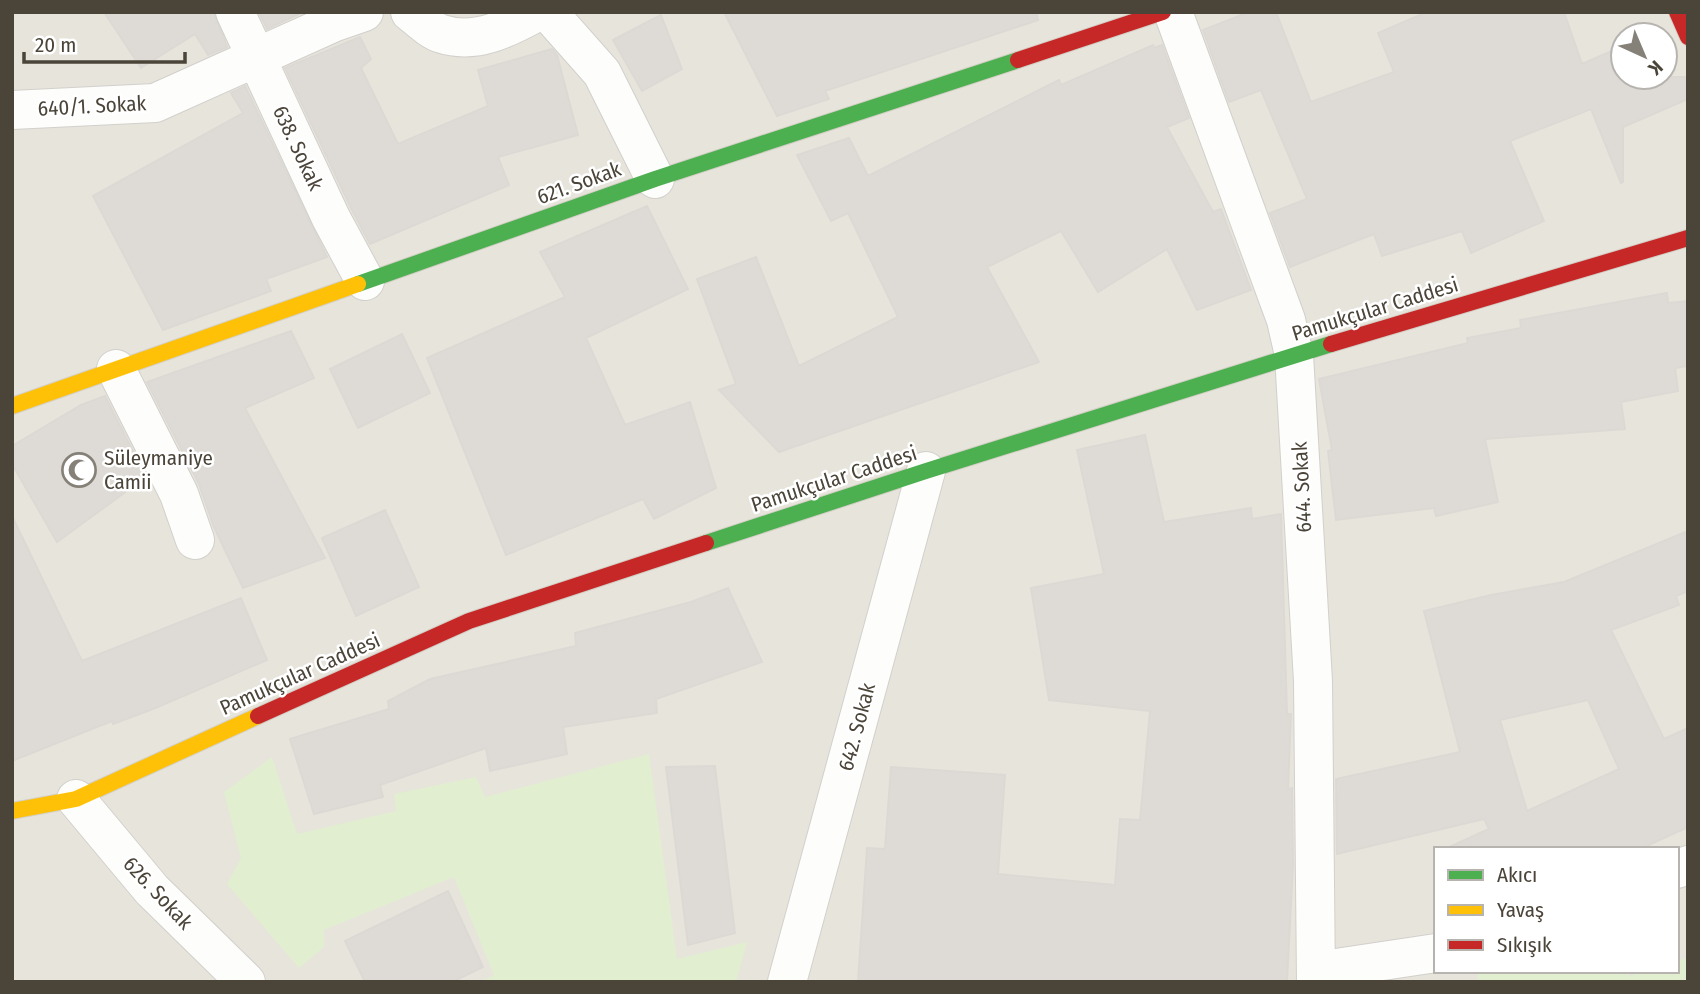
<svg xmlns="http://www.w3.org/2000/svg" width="1700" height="994" font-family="'Fira Sans Condensed',sans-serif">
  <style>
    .residential { fill: #e7e4dc; fill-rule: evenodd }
    .green { fill: #e1eecf }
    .building { fill: #dedbd6; stroke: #dcd9d4; stroke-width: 2; fill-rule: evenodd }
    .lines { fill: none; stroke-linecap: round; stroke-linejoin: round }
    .street-casing { stroke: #d2d0cb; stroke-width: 40 }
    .fast-casing { stroke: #d3cfc5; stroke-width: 18 }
    .slow-casing { stroke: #d3cfc5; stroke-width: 18 }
    .jam-casing { stroke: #d3cfc5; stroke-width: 18 }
    .street { stroke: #fdfdfc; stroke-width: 38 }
    .fast { stroke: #4caf50; stroke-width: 16 }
    .slow { stroke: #ffc107; stroke-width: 16 }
    .jam { stroke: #c62828; stroke-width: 16 }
    .labels { text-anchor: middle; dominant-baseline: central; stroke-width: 5; stroke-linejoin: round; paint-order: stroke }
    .street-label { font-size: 21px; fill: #4b4439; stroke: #fff }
    .poi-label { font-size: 21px; fill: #4b4439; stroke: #fff; text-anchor: start }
  </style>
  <rect width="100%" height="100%" fill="#f4f2ee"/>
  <path class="residential" d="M12 12H1688V982H12ZM1623 35H1665V77H1623ZM1436 849H1677V971H1436Z"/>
  <path class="green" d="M649 754 677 959 747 942 736 982H480L494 975 454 877 324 930V947L299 968 227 884 241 858 224 792 272 757 297 834 396 811 394 794 476 777 485 797Z
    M1688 958V982H1479L1476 971H1628L1630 976 1645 971H1677V961Z"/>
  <path class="building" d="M104 12H214L227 47 208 55 195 34 141 68Z
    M259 12H303L267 29Z
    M724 12H1036L1038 20 825 91 829 99 777 116Z
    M1249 12H1276L1311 102 1394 72 1378 33 1427 12H1564L1582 64 1623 46V77H1688V99L1623 127V182L1621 183 1591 109 1510 141 1544 221 1471 253 1462 231 1382 256 1374 234 1290 267 1270 213 1307 199 1261 90 1229 102 1203 30Z
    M661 15 682 69 642 91 613 40Z
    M360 37 371 59 361 68 398 144 488 106 478 70 552 49 557 55 578 135 498 157 509 185 370 244 351 208 285 68Z
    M1153 45 1154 48 1162 45 1189 118 1167 127 1213 212 1221 209 1251 290 1197 310 1167 249 1098 292 1061 231 987 267 1039 362 779 452 719 390 736 384 697 279 756 257 799 366 898 317 848 213 831 221 797 155 849 138 868 176 1059 80 1061 85Z
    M245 86 327 257 266 279 271 291 163 330 93 196 243 113 231 93Z
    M647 206 688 289 586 338 625 425 690 402 716 488 654 519 643 499 506 555 427 358 565 297 540 252Z
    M1667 293 1668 303 1688 301V366L1675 368 1678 391 1621 402 1625 429 1485 439 1498 502 1436 516 1434 508 1336 520 1328 451 1332 450 1319 379 1468 343 1467 338 1521 328 1520 320Z
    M291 331 314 378 245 408 325 558 243 588 214 527 199 484 147 382Z
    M402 334 430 393 358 428 330 369Z
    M105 396 146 477 57 542 12 464V446L81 405Z
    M1145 435 1164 522 1251 508 1252 519 1281 514 1287 714H1291L1288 789 1292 788 1293 865 1287 982H858L867 848 885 849 891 767 1005 775 998 874 1115 885 1120 819 1140 820 1150 711 1049 700 1031 588 1104 574 1077 450Z
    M385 510 419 587 356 616 322 538Z
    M12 516 82 661 241 598 267 660 153 709 113 724 112 721 12 761Z
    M1688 531V591L1676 596 1679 605 1611 630 1664 739 1688 728V827L1640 849H1445L1489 829 1484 819 1337 854 1336 779 1460 752 1424 611 1491 595 1564 582ZM1588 700 1619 769 1527 811 1500 720Z
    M728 588 762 662 656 699 657 713 563 727 567 754 490 771 486 748 380 785 383 797 314 814 290 739 389 709 388 701 430 679 576 646 575 633 691 602Z
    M715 766 735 933 688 945 666 767Z
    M448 891 483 967 452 982H365L345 941Z"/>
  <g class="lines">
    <g class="street-casing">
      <path id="street" d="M235 12 331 218 365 281
        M410 12C419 19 431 31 442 34 476 45 508 28 537 12
        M548 12 602 73 655 179
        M1173 12 1286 320 1294 355 1313 681 1316 982
        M12 110 155 103 335 22 364 12
        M116 369 179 494 195 540
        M76 799 152 890 246 982
        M1677 869 1688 865
        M1316 971 1436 953
        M787 982 926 471"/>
    </g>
    <g class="fast-casing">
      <path id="fast" d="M358 284 655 179 1018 60
        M706 543 926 471 1331 344"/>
    </g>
    <g class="slow-casing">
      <path id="slow" d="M12 406 358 284
        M12 811 76 799 258 716"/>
    </g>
    <g class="jam-casing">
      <path id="jam" d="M1677 12 1688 37
        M1018 60 1163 12
        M1331 344 1688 238
        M258 716 469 621 706 543"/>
    </g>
    <use href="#street" class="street"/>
    <use href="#fast" class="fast"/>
    <use href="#slow" class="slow"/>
    <use href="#jam" class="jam"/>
  </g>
  <defs>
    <g id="mosque-ring" transform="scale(1.75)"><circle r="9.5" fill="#fff" stroke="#868178" stroke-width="1.5"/><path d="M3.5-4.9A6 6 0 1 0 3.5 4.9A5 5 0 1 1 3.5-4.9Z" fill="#868178"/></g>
  </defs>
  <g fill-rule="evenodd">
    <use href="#mosque-ring" x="79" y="470"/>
  </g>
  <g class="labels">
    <g class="street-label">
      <text transform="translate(92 106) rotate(-3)">640/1. Sokak</text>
      <text transform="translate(298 148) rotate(65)">638. Sokak</text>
      <text transform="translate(579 183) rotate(-20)">621. Sokak</text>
      <text transform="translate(1375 309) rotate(-17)">Pamukçular Caddesi</text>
      <text transform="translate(834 479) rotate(-18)">Pamukçular Caddesi</text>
      <text transform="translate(1302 487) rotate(-93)">644. Sokak</text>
      <text transform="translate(300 674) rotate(-24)">Pamukçular Caddesi</text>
      <text transform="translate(857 727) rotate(-75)">642. Sokak</text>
      <text transform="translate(158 893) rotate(47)">626. Sokak</text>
    </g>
    <g class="poi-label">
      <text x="104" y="458">Süleymaniye<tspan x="104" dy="24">Camii</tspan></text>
    </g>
  </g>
  <rect width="1700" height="994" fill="none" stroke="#4b4439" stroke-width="28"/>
  <rect x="1434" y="847" width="245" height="126" fill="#ffffff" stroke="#b7b4b0" stroke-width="2"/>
  <rect x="1448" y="870" width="35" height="10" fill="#4caf50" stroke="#b7b4b0" stroke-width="2"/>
  <text x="1497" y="882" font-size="21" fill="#4b4439">Akıcı</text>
  <rect x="1448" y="905" width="35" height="10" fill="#ffc107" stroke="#b7b4b0" stroke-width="2"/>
  <text x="1497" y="917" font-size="21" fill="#4b4439">Yavaş</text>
  <rect x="1448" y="940" width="35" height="10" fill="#c62828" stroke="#b7b4b0" stroke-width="2"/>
  <text x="1497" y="952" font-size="21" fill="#4b4439">Sıkışık</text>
  <g transform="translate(1644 56) rotate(136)"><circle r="33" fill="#ffffff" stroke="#b7b4b0" stroke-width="2"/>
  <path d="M0-5L12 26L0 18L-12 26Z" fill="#868178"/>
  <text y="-10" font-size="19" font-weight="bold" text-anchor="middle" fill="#4b4439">K</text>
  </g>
  <path d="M24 52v10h161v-10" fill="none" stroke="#4b4439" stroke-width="3.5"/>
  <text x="35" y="52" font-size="21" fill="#4b4439" stroke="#ffffff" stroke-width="5" paint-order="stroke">20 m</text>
</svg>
